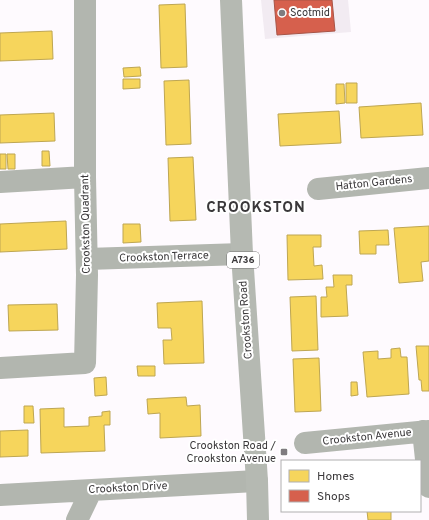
<svg xmlns="http://www.w3.org/2000/svg" width="429" height="520" font-family="Overpass,sans-serif">
  <style>
    .built { fill: #f2ebf2 }
    .homes { fill: #f6d55c; stroke: #bea652 }
    .shops { fill: #d6604d; stroke: #a75447 }
    .lines { fill: none; stroke-linecap: round; stroke-linejoin: round }
    .minor { stroke: #b2b6af; stroke-width: 22 }
    .major { stroke: #b5b9b2; stroke-width: 22 }
    .poi-dot { fill: #7f7c7f; stroke: #fff; stroke-width: 1.5 }
    .labels { text-anchor: middle; dominant-baseline: central; stroke-width: 4; stroke-linejoin: round; paint-order: stroke }
    .shield { fill: #fff; stroke: #757475; stroke-width: 1 }
    .shield-label { font-size: 10px; font-weight: bold; fill: #3a383a }
    .poi-label { font-size: 11px; fill: #3a383a; stroke: #fff; text-anchor: start }
    .street-label { font-size: 11px; fill: #3a383a; stroke: #fff }
    .district-label { font-size: 15px; font-weight: bold; letter-spacing: 1px; fill: #3a383a; stroke: #fff }
  </style>
  <rect width="100%" height="100%" fill="#fefafe"/>
  <path class="built" d="M261 0H348L351 32 265 39Z"/>
  <path class="homes" d="M185 4 187 67 161 68 159 5Z
    M52 31 53 59 0 61V33Z
    M140 67 141 76 124 77 123 68Z
    M123 79H140V88L123 89Z
    M189 80 191 144 166 145 164 81Z
    M346 83H357V103H346Z
    M336 84H344L345 103 336 104Z
    M421 103 423 135 361 138 359 107Z
    M339 111 341 143 280 146 278 114Z
    M54 113 55 141 0 143V115Z
    M42 151H49L50 166H42Z
    M0 154H6V169H0Z
    M7 154H15V169H8Z
    M193 157 196 220 170 221 168 158Z
    M66 221 67 249 0 252V224Z
    M123 224H140L141 242 123 243Z
    M429 226V261L421 262 423 281 399 283 394 228Z
    M388 230 389 245H376V254H360L359 231Z
    M287 235H321V247H313L314 266 322 265 323 279 288 280Z
    M333 275H352V285H346L348 316 321 317V297H327L326 287H334Z
    M316 296 318 350 292 351 290 297Z
    M202 301 204 363 164 364 163 340H172L171 328H158L157 303Z
    M57 304 58 330 9 331 8 305Z
    M416 346H429V391H422L421 380H419Z
    M400 348 401 357H407L409 394 367 397 363 352 378 351V359L391 358V349Z
    M319 358 321 411 295 412 293 359Z
    M137 366H155V376H138Z
    M106 377 107 395 95 396 94 378Z
    M351 382H357L358 395 351 396Z
    M186 397 187 406 200 405 201 436 160 438V413L148 414 147 399Z
    M24 406H33L34 423H24Z
    M64 408V427L89 426V417L102 416V412L110 411V425H104L105 451 41 453 40 409Z
    M28 430V456L0 457V431Z
    M367 511H391V520H368Z"/>
  <path class="shops" d="M274 0H332L335 31 277 35Z"/>
  <g class="lines">
    <path class="minor" d="M0 182 85 177
      M318 189 429 178
      M87 259 242 254
      M0 368 85 363 87 275 85 177V0
      M423 431 429 487
      M305 443 429 431
      M0 495 257 481
      M77 520 91 491"/>
    <path class="major" d="M231 0 242 254 257 481 258 520"/>
  </g>
  <g class="poi-dot">
    <circle cx="282" cy="13" r="4"/>
    <rect x="280" y="448" width="8" height="8" rx="2"/>
  </g>
  <g class="labels">
    <rect class="shield" x="227" y="252" width="32" height="16" rx="3"/>
    <g class="shield-label">
      <text x="243" y="260">A736</text>
    </g>
    <g class="poi-label">
      <text x="290" y="13">Scotmid</text>
      <text x="276" y="446" text-anchor="end">Crookston Road /<tspan x="276" dy="13">Crookston Avenue</tspan></text>
    </g>
    <g class="street-label">
      <text transform="translate(374 183) rotate(-6)">Hatton Gardens</text>
      <text transform="translate(86 224) rotate(-91)">Crookston Quadrant</text>
      <text transform="translate(164 257) rotate(-2)">Crookston Terrace</text>
      <text transform="translate(246 320) rotate(-94)">Crookston Road</text>
      <text transform="translate(367 437) rotate(-6)">Crookston Avenue</text>
      <text transform="translate(128 488) rotate(-3)">Crookston Drive</text>
    </g>
    <g class="district-label">
      <text x="256" y="208">CROOKSTON</text>
    </g>
  </g>
  <rect x="281" y="460" width="140" height="52" fill="#ffffff" stroke="#b0afb0"/>
  <rect x="289" y="470" width="20" height="12" fill="#f6d55c" stroke="#b0afb0"/>
  <text x="317" y="480" font-size="12" fill="#3a383a">Homes</text>
  <rect x="289" y="490" width="20" height="12" fill="#d6604d" stroke="#b0afb0"/>
  <text x="317" y="500" font-size="12" fill="#3a383a">Shops</text>
</svg>
